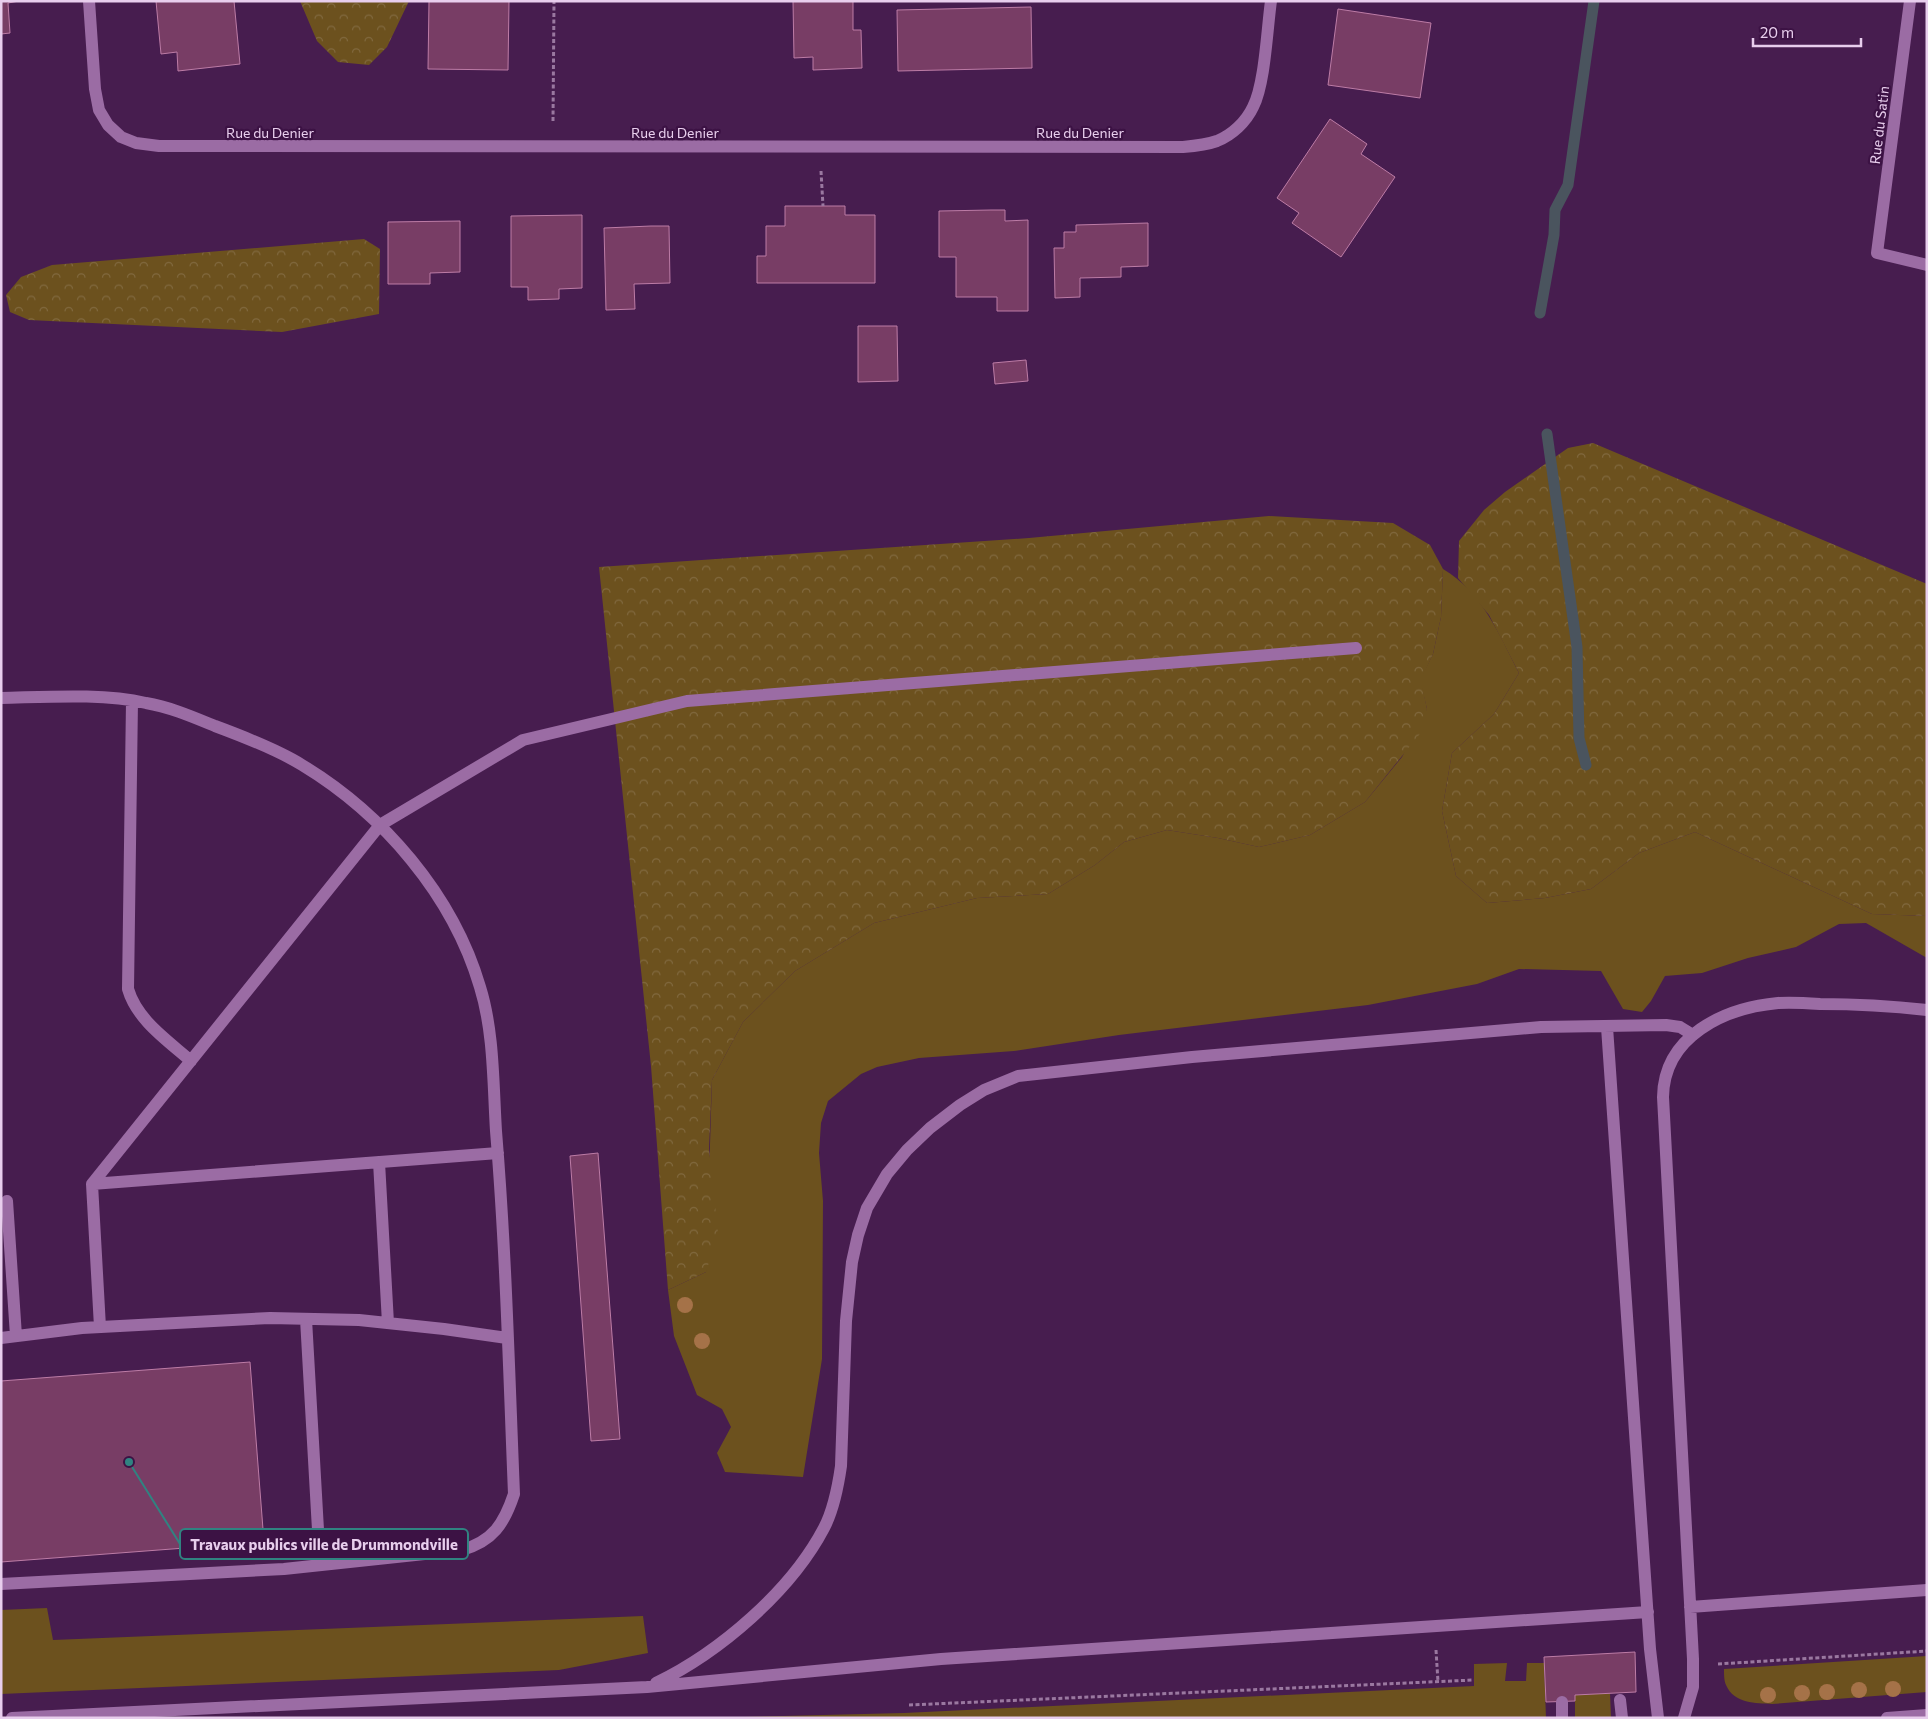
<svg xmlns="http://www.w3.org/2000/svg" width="1928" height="1719" font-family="Commissioner,sans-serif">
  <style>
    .green { fill: #6c511e }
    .forest { fill: url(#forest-crowns) }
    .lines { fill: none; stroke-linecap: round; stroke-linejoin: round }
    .stream { stroke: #4a545e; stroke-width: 11 }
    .building { fill: #783d65; stroke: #bd7ca6 }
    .path { stroke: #9a78a0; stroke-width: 3; stroke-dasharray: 4 2.5; stroke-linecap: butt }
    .lane { stroke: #9b6ca4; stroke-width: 12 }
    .street { stroke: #9b6ca4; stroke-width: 12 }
    .tree { fill: #a57248 }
    .labels { text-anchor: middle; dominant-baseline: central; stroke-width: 4.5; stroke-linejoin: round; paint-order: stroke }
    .street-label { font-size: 14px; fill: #e8ceed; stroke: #3c1244 }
    .leader { fill: none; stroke: #308381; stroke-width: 2 }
    .callout-dot { fill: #308381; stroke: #3c1244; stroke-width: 2 }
    .callout { fill: #3c1244; stroke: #308381; stroke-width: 2 }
    .callout-label { font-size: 15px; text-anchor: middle; font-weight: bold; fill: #e8ceed }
  </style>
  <defs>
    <pattern id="forest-crowns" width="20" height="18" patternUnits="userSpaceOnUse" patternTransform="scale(1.25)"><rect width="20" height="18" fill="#6c511e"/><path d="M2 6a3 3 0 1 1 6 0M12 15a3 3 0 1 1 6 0" fill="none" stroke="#81693f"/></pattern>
  </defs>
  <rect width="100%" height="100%" fill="#471d4f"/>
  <path class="green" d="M1443 569C1482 592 1499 634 1519 673L1494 714 1452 753 1442 811 1456 876 1487 903 1545 898 1591 889 1639 853 1695 832 1872 914 1927 916V958L1866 923 1839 924 1796 947 1748 958 1702 973 1665 976 1651 1001 1642 1012 1623 1009 1601 971 1519 969 1477 984 1368 1005 1119 1035 1014 1051 919 1058 877 1067 861 1074 828 1101 821 1123 819 1153 823 1201 822 1359 803 1477 725 1472 717 1453 731 1427 722 1409 697 1395 674 1336 668 1290 706 1272 712 1080 743 1022 795 971 874 923 977 898 1048 894 1095 865 1124 842 1167 830 1218 838 1259 847 1310 835 1365 802 1402 757 1427 709 1420 680 1433 654 1441 617Z
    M47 1608 53 1640 643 1616 648 1653 559 1670 1 1694V1610Z
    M1927 1656V1692L1772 1704C1756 1703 1734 1704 1726 1685 1724 1681 1724 1674 1724 1669Z
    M1507 1663 1505 1681H1526L1527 1663H1544L1546 1718H705L904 1713 1474 1686V1664Z
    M1610 1693 1611 1718H1575V1695Z"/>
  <path class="forest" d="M300 1H409L387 47 369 65 338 62 317 41Z
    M364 239 380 249 379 314 282 332 29 320 10 312 6 295 21 277 52 265Z
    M1593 443 1927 584V916L1872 914 1695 832 1639 853 1591 889 1545 898 1487 903 1456 876 1442 811 1452 753 1494 714 1519 673 1489 615 1458 578 1459 541 1484 510 1505 492 1568 448Z
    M1269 516 1393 523 1430 545 1443 569 1441 617 1433 654 1421 680 1427 709 1423 730 1365 802 1310 835 1259 847 1218 838 1167 830 1124 842 1095 865 1048 894 977 898 874 923 795 971 743 1022 712 1080 709 1149 718 1233 706 1272 668 1290 651 1066 599 567 1029 538Z"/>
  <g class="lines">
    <path class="stream" d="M1540 313 1554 235 1555 210 1568 185 1594 1
      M1547 434 1577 647 1579 738 1586 765"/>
  </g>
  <path class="building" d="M1 1H19L8 3 10 33 1 34Z
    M156 1H234L240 64 178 71 177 52 161 54Z
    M429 1H509L508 70 428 69Z
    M793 1H853V30H861L862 68 813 70V57L794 58Z
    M1031 7 1032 68 898 71 897 10Z
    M1338 9 1431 23 1420 98 1328 85Z
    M1330 119 1367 144 1361 154 1395 177 1341 257 1292 223 1299 213 1277 198Z
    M785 206H845V215H875V283H757V256H766V226H785Z
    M991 210H1005V221L1028 220V311H997V297H956V257H939V211Z
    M582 215V288L559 289V299L528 300V287H511V216Z
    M460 221V272L430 273V284H388V222Z
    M1148 223V266L1121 267V277L1080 278V297L1055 298 1054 248H1064V232H1076V225Z
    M651 226H669L670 283 634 284 635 309 606 310 604 228Z
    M858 326H897L898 381 858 382Z
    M1026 360 1028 381 995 384 993 363Z
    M598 1153 620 1439 591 1441 570 1156Z
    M250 1362 264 1542 1 1562V1381Z
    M1635 1652 1636 1692 1575 1695V1701L1546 1702 1544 1657Z"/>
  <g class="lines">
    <path class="path" d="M553 121 554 1
      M821 171 823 206
      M1436 1650 1438 1682
      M1718 1664 1927 1651
      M909 1705 1474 1680"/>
    <path class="lane" d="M1 698C47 697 102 693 146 703 170 707 193 717 215 726 242 736 278 750 302 765 383 814 453 895 480 987 494 1032 493 1083 496 1131 506 1252 509 1373 514 1494 504 1524 493 1541 462 1550L284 1569 1 1584
      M132 701 128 989C137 1020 167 1040 191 1061
      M1607 1027 1650 1649 1658 1718
      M379 1162 388 1323
      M92 1184 380 825 523 740 687 701 1356 648
      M7 1201 16 1336
      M306 1319 320 1565
      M100 1327 92 1184 498 1153
      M1 1338 82 1328 270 1318 359 1320 444 1329 507 1338
      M1690 1607 1927 1590
      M656 1683C720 1652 791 1591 824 1528 834 1509 838 1487 841 1466L846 1321 852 1262 858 1235 867 1208 887 1174 907 1150 930 1128 960 1105 984 1090 1018 1076 1192 1057 1541 1027 1666 1025 1680 1027 1693 1035
      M1620 1700 1622 1718
      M1562 1702V1718
      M12 1718 647 1687 941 1659 1648 1612
      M1684 1718 1693 1687V1659L1663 1097C1664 1036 1724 1008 1778 1003 1792 1002 1806 1003 1820 1004 1856 1004 1891 1006 1927 1010
      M1887 1718 1927 1715"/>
    <path class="street" d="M89 1 95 89 99 110 108 125 121 137 136 143 159 146 1183 147C1195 146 1206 145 1217 141 1232 135 1246 122 1253 107 1265 84 1267 29 1271 1
      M1910 1 1877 253 1927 265"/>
  </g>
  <g class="tree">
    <circle cx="685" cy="1305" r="8"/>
    <circle cx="702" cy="1341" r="8"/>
    <circle cx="1893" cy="1689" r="8"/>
    <circle cx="1859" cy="1690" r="8"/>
    <circle cx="1827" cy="1692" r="8"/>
    <circle cx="1802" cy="1693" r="8"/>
    <circle cx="1768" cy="1695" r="8"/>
  </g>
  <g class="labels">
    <g class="street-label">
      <text transform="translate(1879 125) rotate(-83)">Rue du Satin</text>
      <text x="270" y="132">Rue du Denier</text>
      <text x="675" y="132">Rue du Denier</text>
      <text x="1080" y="132">Rue du Denier</text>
    </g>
  </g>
  <path class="leader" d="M129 1462L180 1544"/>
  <circle class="callout-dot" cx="129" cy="1462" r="5"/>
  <rect class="callout" x="180" y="1529" width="288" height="30" rx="5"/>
  <g class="callout-label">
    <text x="324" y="1550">Travaux publics ville de Drummondville</text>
  </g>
  <rect width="1928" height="1719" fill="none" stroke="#e8ceed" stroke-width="5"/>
  <path d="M1753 38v8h108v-8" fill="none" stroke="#e8ceed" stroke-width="2.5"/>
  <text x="1760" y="38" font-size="15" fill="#e8ceed" stroke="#3c1244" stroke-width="4" paint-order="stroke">20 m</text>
</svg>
